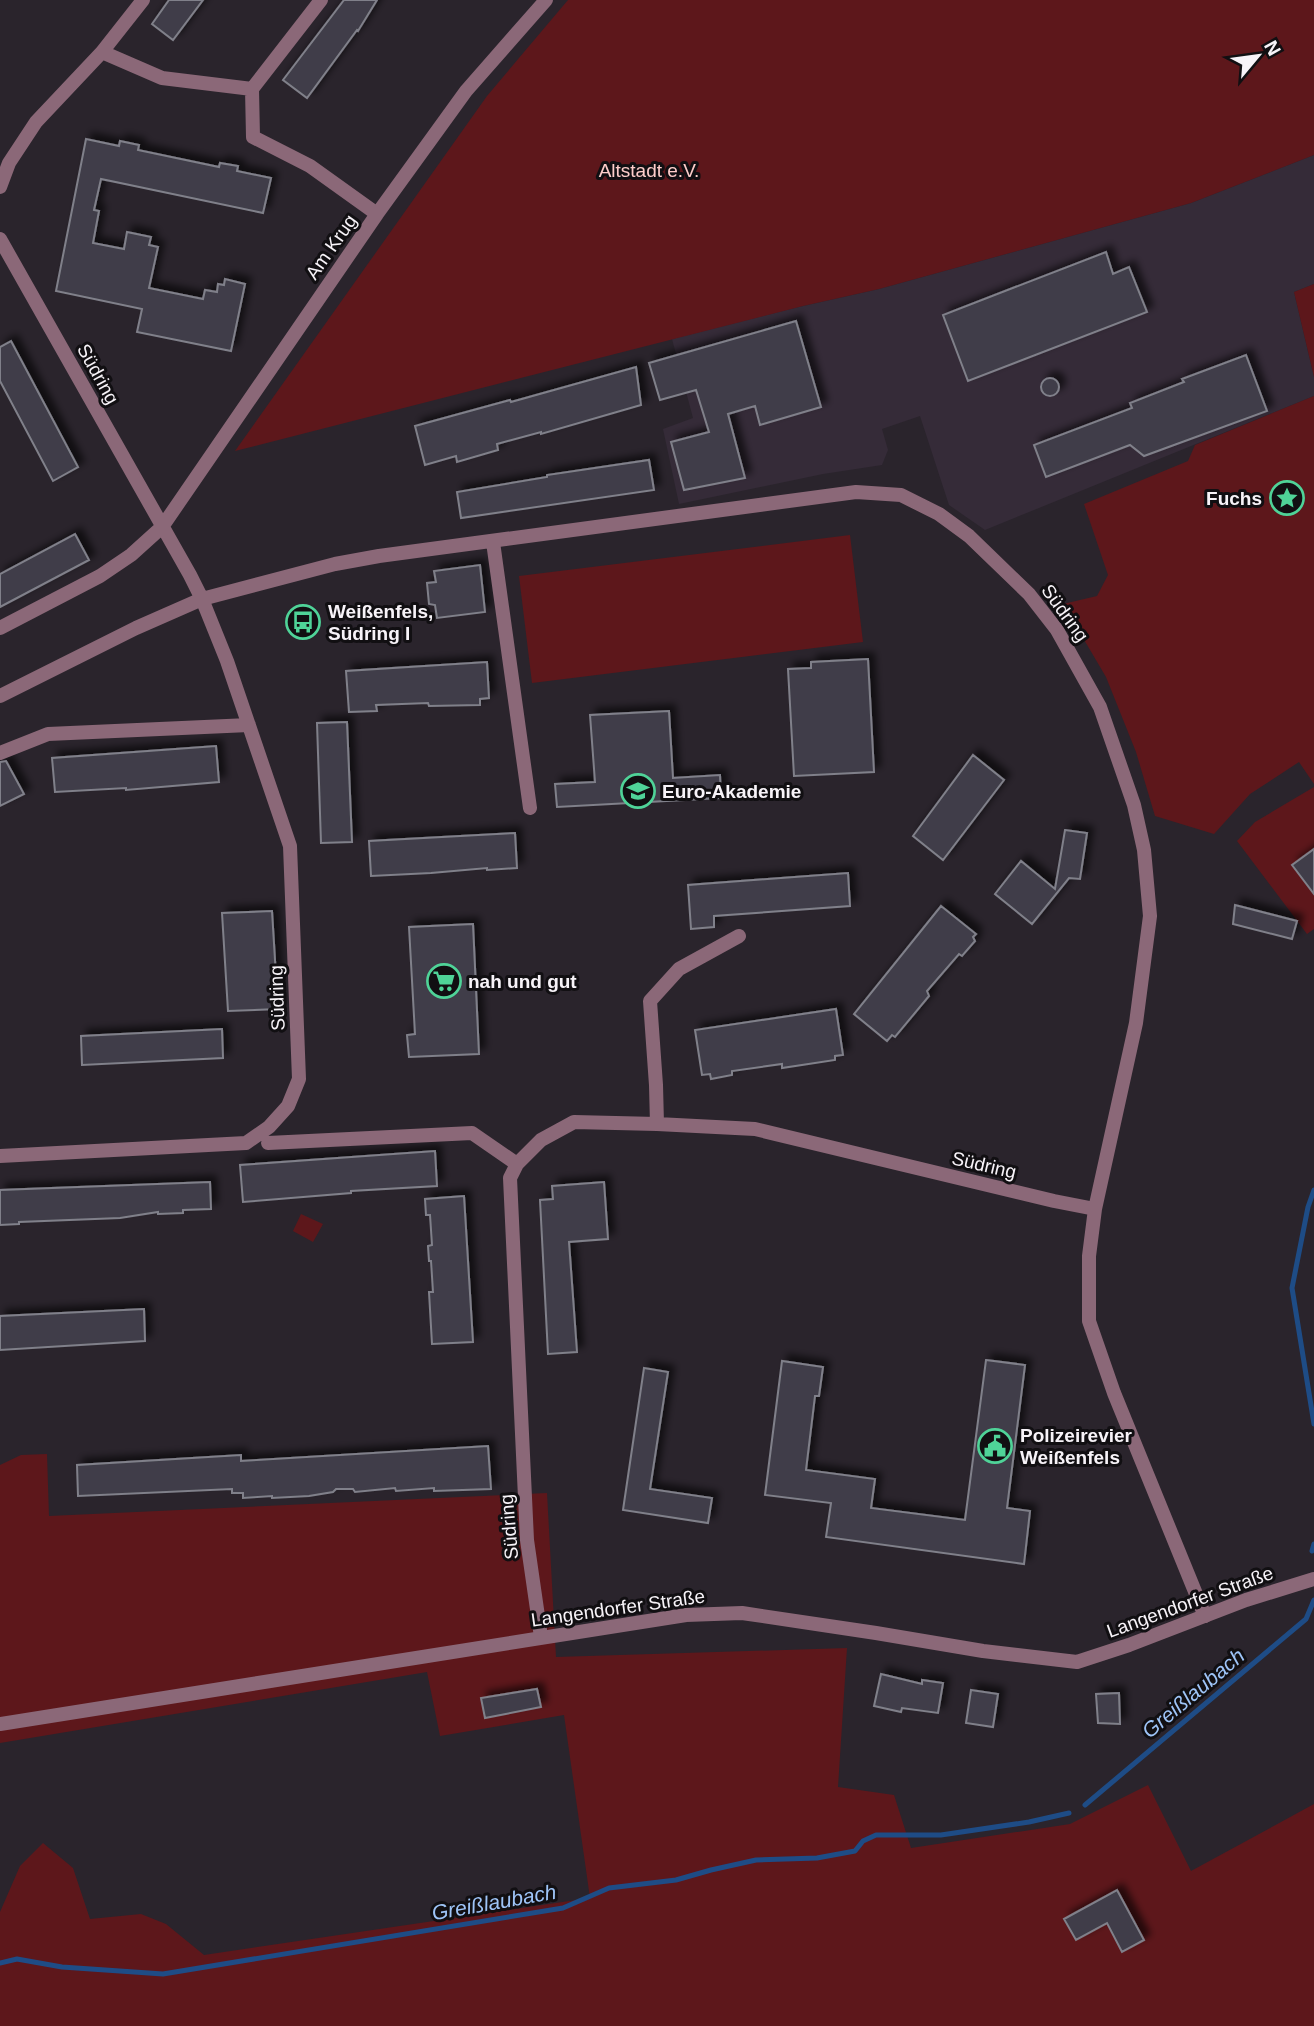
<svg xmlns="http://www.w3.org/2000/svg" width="1314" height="2026" font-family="Arial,sans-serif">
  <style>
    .built { fill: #352b38 }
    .green { fill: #5d171b }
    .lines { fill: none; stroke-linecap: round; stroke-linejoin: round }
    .stream { stroke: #1e4c86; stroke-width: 5 }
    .building { fill: #3f3e48; stroke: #80808a; stroke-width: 2; filter: url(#shadow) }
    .minor { stroke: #8b6878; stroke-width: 14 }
    .tertiary { stroke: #8b6878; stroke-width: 14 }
    .labels { text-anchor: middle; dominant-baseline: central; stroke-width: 6; stroke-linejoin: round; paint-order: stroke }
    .park-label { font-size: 19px; fill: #fecdca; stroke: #110f12 }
    .street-label { font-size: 19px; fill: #f7f3f8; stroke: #110f12 }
    .poi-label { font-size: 19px; font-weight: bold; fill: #f7f3f8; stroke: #110f12; text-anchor: start }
    .water-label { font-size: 21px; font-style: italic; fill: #9ec4f7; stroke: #110f12 }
  </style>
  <defs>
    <filter id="shadow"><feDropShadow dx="6" dy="-6" stdDeviation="3.5" flood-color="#0009"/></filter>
  </defs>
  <rect width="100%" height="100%" fill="#2a242c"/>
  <path class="built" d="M1314 155V284L1294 292 1314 377V396L985 530 949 505 920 416 882 429 888 450 882 465 823 474 679 504 663 429 693 418 672 339 803 306 879 289 1191 203Z"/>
  <path class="green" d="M568 0H1314V155L1191 203 879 289 803 306 235 451 487 96Z
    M1314 284V377L1294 292Z
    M1314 396V784L1299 762 1250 794 1214 834 1155 816 1136 752 1106 677 1063 604 1097 596 1108 575 1084 504 1188 461 1195 445Z
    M850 535 863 642 532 683 519 576Z
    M1314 787V929L1307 934 1237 841 1255 822Z
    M301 1214 323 1224 313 1242 293 1231Z
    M47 1454 49 1516 547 1493 556 1657 847 1648 838 1787 894 1795 911 1848 1070 1824 1148 1785 1191 1871 1314 1804V2026H0V1912L20 1866 43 1843 73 1868 90 1919 141 1914 166 1924 204 1955 590 1898 564 1715 440 1736 427 1672 0 1743V1465L21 1455Z"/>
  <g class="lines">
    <path class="stream" d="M1314 1190 1308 1207 1292 1288 1314 1424
      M1312 1551 1314 1544
      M1085 1805 1306 1619 1314 1600
      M0 1963 17 1959 62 1967 163 1974 563 1908 609 1888 676 1880 711 1870 756 1860 817 1858 855 1851 863 1841 876 1835H941L1029 1822 1069 1813"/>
  </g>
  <path class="building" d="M169 0H203L173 40 152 24Z
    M344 0H377L358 31 357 30 307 98 283 80Z
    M86 139 119 146 120 141 139 145 138 150 219 167 220 163 238 166 237 171 271 178 263 213 101 179 94 210 99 211 93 243 124 249 127 232 151 237 149 245 158 247 149 288 203 299 205 290 217 292 218 284 224 285 225 279 245 284 231 351 137 332 142 309 56 291Z
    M1106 252 1113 274 1129 267 1147 312 968 381 943 315Z
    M796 321 821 407 760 425 755 406 728 414 745 478 684 490 671 442 709 432 696 390 660 400 649 363Z
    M11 341 78 467 53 481 0 381V347Z
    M1246 355 1267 411 1144 456 1130 445 1046 477 1034 445 1132 408 1130 403 1184 382 1182 379Z
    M636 367 641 405 541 434V432L497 444 498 450 457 462 456 456 425 465 415 426 510 400 511 402Z
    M1041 387a9 9 0 1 1 18 0a9 9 0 1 1-18 0Z
    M649 460 654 490 461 518 457 492 547 477V475Z
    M75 534 89 560 0 607V574Z
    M480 565 485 612 437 618 435 605 429 604 427 583 436 582 434 571Z
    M868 659 874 772 794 776 788 669 811 668V662Z
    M487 662 489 698 480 699V705L429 706 428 703 376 705 377 711 349 712 346 671Z
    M669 711 673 778 720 775 721 798 557 807 555 784 595 782 590 715Z
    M347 722 352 842 321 843 317 723Z
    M216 746 219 782 126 790V788L55 792 52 758Z
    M973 755 1004 780 943 860 913 836Z
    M6 761 24 794 0 806V762Z
    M1065 830 1087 833 1080 879 1069 878 1032 924 995 894 1021 861 1055 889Z
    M515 833 517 868 487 870V868L431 873 371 876 369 841Z
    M1314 849V894L1292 865Z
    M848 873 850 906 714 916V927L691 929 688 885Z
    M1235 905 1297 921 1292 939 1233 924Z
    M941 906 976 934 973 937 975 941 962 956 959 954 927 991 929 996 895 1037 892 1035 887 1041 854 1014Z
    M272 911 278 1009 228 1011 222 913Z
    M473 924 479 1054 409 1057 407 1035 415 1034 409 927Z
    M836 1009 843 1055 835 1056V1060L782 1068V1064L732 1071V1075L711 1079 710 1074 702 1075 695 1030Z
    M222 1029 223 1058 82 1065 81 1036Z
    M435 1151 437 1186 351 1191V1193L243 1202 240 1165Z
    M210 1182 211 1209 183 1210V1213L158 1214V1212L120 1218 19 1222V1224L0 1225V1190Z
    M604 1182 608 1239 569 1242 577 1352 548 1354 540 1200 553 1199 552 1186Z
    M464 1196 473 1342 432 1344 429 1292H433L431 1261H429L428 1246 432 1245 430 1215H426L425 1199Z
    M144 1309 145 1341 0 1350V1316Z
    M986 1360 1025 1365 1007 1508 1030 1511 1024 1564 826 1537 831 1503 765 1495 782 1361 823 1367 819 1396H815L806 1470 875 1479 871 1508 965 1520Z
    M644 1368 668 1372 650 1489 712 1498 708 1523 623 1510Z
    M488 1446 491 1489 434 1491V1488L396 1491 395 1488 355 1492 353 1489H336L333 1492 309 1496 272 1498V1496L243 1498V1493H232V1489L78 1496 77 1465 241 1455V1461Z
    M881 1674 922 1684V1680L943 1683 938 1713 902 1708 901 1712 874 1706Z
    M537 1689 541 1707 485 1718 481 1698Z
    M971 1690 998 1694 993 1727 966 1723Z
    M1119 1693 1120 1724 1098 1723 1096 1694Z
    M1117 1890 1144 1940 1122 1952 1107 1923 1076 1940 1064 1919Z"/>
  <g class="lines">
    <path class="minor" d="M321 0 252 89 253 137 310 166 377 214
      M102 52 162 78 252 89
      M0 187 9 163 36 122 102 52 143 0
      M0 239 190 575 202 599 227 661 290 846 299 1079 288 1106 269 1127 246 1143 0 1156
      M493 542 530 808
      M0 628 100 576 131 555 162 527 377 214 466 91 546 0
      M0 696 136 628 202 599 335 564 379 556 856 492 901 495 939 514 969 536 1029 594 1057 630 1100 707 1134 805 1144 850 1150 916 1136 1023 1095 1209 1089 1256V1321L1114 1393 1205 1616
      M0 753 48 734 249 725
      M657 1124 656 1085 650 1001 679 969 739 936
      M268 1143 472 1133 517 1164
      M541 1637 527 1540 510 1178 517 1164 541 1140 574 1122 657 1124 755 1129 1054 1201 1095 1209"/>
    <path class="tertiary" d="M0 1724 686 1615 742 1613 876 1633 983 1651 1077 1662 1129 1645 1246 1600 1314 1579"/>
  </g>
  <defs>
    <g id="sight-ring" transform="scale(1.75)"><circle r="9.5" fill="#110f12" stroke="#4fd398" stroke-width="1.5"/><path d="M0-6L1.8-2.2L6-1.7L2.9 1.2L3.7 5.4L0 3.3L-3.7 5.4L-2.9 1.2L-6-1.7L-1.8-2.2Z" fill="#4fd398"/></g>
    <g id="bus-ring" transform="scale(1.75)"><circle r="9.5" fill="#110f12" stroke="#4fd398" stroke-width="1.5"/><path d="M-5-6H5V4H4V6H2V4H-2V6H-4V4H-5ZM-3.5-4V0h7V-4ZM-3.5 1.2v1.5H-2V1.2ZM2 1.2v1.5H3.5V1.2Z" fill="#4fd398"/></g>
    <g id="school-ring" transform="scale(1.75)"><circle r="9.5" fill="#110f12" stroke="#4fd398" stroke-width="1.5"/><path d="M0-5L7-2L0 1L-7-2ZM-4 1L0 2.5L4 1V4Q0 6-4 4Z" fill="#4fd398"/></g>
    <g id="supermarket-ring" transform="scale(1.75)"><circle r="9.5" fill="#110f12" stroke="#4fd398" stroke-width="1.5"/><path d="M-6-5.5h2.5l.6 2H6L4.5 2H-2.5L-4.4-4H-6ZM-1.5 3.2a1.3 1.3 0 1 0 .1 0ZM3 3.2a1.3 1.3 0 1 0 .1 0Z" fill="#4fd398"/></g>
    <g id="civic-ring" transform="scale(1.75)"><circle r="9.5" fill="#110f12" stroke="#4fd398" stroke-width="1.5"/><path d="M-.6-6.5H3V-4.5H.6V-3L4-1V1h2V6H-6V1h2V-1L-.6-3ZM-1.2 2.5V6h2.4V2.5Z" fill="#4fd398"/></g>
  </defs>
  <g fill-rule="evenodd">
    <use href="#sight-ring" x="1287" y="498"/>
    <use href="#bus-ring" x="303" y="622"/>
    <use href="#school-ring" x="638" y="791"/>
    <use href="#supermarket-ring" x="444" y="981"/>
    <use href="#civic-ring" x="995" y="1446"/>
  </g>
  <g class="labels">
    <g class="park-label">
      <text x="649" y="170">Altstadt e.V.</text>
    </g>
    <g class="street-label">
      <text transform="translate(331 247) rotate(-55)">Am Krug</text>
      <text transform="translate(98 374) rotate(61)">Südring</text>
      <text transform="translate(1065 613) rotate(54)">Südring</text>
      <text transform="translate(277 998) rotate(-92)">Südring</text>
      <text transform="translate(984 1165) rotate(13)">Südring</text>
      <text transform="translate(509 1527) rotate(-95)">Südring</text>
      <text transform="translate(1190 1602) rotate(-20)">Langendorfer Straße</text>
      <text transform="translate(618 1608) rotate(-8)">Langendorfer Straße</text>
    </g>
    <g class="poi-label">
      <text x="1262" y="498" text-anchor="end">Fuchs</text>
      <text x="328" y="611">Weißenfels,<tspan x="328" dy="22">Südring I</tspan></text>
      <text x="662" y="791">Euro-Akademie</text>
      <text x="468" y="981">nah und gut</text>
      <text x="1020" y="1435">Polizeirevier<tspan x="1020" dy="22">Weißenfels</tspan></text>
    </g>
    <g class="water-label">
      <text transform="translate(1193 1693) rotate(-40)">Greißlaubach</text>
      <text transform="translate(494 1902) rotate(-10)">Greißlaubach</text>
    </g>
  </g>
  <g transform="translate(1258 56) rotate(61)" stroke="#110f12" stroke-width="5" paint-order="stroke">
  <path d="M0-5L12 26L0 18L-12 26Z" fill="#f7f3f8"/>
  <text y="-10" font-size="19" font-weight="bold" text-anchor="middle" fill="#f7f3f8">N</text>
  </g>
</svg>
